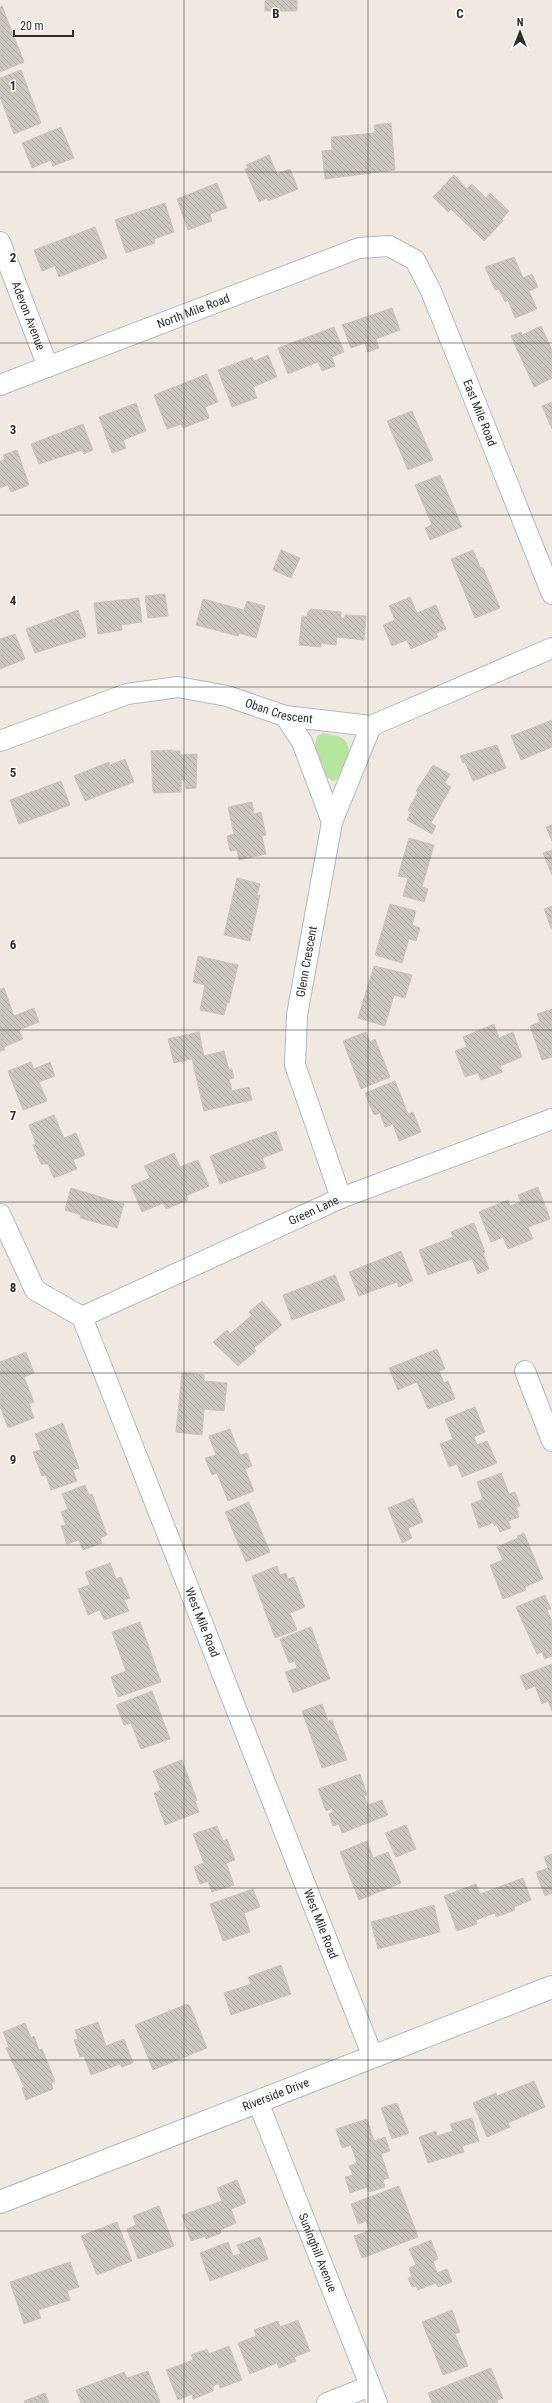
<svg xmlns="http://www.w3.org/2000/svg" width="552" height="2403" font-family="'Roboto Condensed',sans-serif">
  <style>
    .grass { fill: #b6e59e }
    .building { fill: url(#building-back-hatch); stroke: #cbc5ba }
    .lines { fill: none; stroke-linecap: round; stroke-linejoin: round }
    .street-casing { stroke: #b4b7c1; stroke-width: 22 }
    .secondary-casing { stroke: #b4b7c1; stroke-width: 24 }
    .street { stroke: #fff; stroke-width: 20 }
    .secondary { stroke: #fff; stroke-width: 22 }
    .grid { fill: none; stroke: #2e2e2e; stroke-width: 1; stroke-opacity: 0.55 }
    .labels { text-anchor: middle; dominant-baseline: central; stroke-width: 3; stroke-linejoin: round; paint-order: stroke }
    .street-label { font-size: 12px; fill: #2e2e2e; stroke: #fff }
    .grid-label { font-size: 13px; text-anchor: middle; font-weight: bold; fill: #2e2e2e; stroke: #fff; stroke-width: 3; stroke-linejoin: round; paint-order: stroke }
  </style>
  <defs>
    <pattern id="building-back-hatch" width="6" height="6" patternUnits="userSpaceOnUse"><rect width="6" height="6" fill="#cbc7bf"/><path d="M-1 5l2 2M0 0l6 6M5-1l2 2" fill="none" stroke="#afaba4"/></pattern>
  </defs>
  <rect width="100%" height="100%" fill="#efe9e1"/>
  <path class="grass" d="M323 733C328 734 337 735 342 738 356 747 344 768 339 779L333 781 327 777 314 750 317 736Z"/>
  <path class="building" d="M265 0H297V11H265Z
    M2 6 24 62 0 72V7Z
    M21 70 41 123 14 134 0 97V78Z
    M391 123 395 170 325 179 322 151 332 150 331 137 375 133 374 125Z
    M61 127 74 158 53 166 51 160 32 168 22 143Z
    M269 155 277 174 290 169 298 189 268 201 267 198 259 202 245 169 248 168 246 165Z
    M454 175 467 189 472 184 486 198 490 193 509 211 502 219 503 221 484 241 451 209 448 212 433 197Z
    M217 183 227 208 210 214 212 221 188 230 177 199Z
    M165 203 174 232 154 239 155 243 126 253 115 220Z
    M95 227 107 258 59 277 55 266 42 271 34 250Z
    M514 257 523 278 532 274 538 287 529 291 537 309 515 318 508 300 505 302 499 289 495 290 485 267Z
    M392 308 400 330 376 339 379 348 368 352 365 343 351 348 342 325Z
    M541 326 552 350V378L534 387 511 336 521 332 522 335Z
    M334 327 344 352 332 357 335 366 322 371 318 362 288 374 278 348Z
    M268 355 277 377 253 387 257 398 232 407 218 370 252 357 254 361Z
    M207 374 218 402 205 407 209 418 183 428 181 424 167 429 154 395Z
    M552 402V429L542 406Z
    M136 403 146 431 123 440 126 448 112 453 99 417Z
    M412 411 433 460 408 470 387 421Z
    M83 424 93 450 84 454 82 450 39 464 31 444Z
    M17 450 29 485 11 492 8 485 0 488V461L5 459 3 455Z
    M440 475 462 527 430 540 425 528 432 525 415 485Z
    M281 550 300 558 291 578 273 570Z
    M473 550 480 567 483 568 500 608 475 618 451 559Z
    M165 594 168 616 148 618 145 596Z
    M410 597 417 613 436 605 446 629 436 633 438 637 411 649 407 640 392 646 383 625 395 620 389 606Z
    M139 598 142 622 121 625 122 630 98 634 94 603Z
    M203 599 244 610 247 601 265 606 256 638 239 633 238 636 196 625Z
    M311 609 341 612V618H345V615L366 616 364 640 337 637 336 645 321 643V647L299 645 302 616 307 617 308 612Z
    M78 610 86 635 85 637 35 653 26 629Z
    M15 634 25 659 0 669V639Z
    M552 720V747L521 760 511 736Z
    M497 745 506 768 473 781 465 762 463 763 460 756Z
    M172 750 173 751H180V755L197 754 196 788 186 789 185 780H181V792L153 793 151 751Z
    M125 759 134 782 85 801 74 776 109 762 110 765Z
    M433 765 450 774 445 783 451 787 431 823 436 826 432 834 407 820 411 812 408 810 418 792 416 791Z
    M61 781 70 805 19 824 10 800Z
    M252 802 254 814 261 812 266 835 262 836 266 854 239 860 237 850 230 851 227 836 234 834 228 807Z
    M552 825V841L546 827Z
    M409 838 434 845 422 887 428 889 424 902 403 896 408 878 398 876Z
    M552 850V875L543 853Z
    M237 878 260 884 257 895H260L250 941 224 935Z
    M390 904 416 911 412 925 420 928 416 941 409 939 402 963 375 955Z
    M552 906V928H551L544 909Z
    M198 956 238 965 229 1003H227L224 1015 200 1010 205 985 193 982Z
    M374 966 412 975 405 998 394 995 385 1026 358 1018Z
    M4 988 14 1016 34 1008 39 1022 19 1030 23 1039 4 1047 5 1050 0 1051V989Z
    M552 1009V1057L542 1060 530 1026 540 1022 537 1014Z
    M494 1024 499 1038 513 1032 522 1057 500 1066 502 1072 481 1080 478 1073 465 1077 455 1051 467 1047 463 1037Z
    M199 1032 204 1056 224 1051 229 1070 232 1069 234 1078 229 1079 232 1091 249 1087 252 1100 204 1111 192 1059 174 1063 168 1039Z
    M366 1032 370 1042 375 1039 390 1077 361 1089 343 1041Z
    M31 1062 34 1069 50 1062 55 1076 39 1082 47 1101 23 1110 8 1071Z
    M395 1081 408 1114 413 1112 421 1132 399 1141 393 1124 385 1127 380 1113 374 1115 365 1093Z
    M54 1115 64 1138 76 1133 85 1155 73 1160 77 1169 54 1178 48 1164H41L33 1145 36 1144 29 1125Z
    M276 1131 283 1150 262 1158 266 1168 220 1184 210 1156Z
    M174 1153 180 1167 198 1160 209 1186 186 1196 188 1200 166 1209 163 1203 142 1212 131 1186 150 1178 144 1166Z
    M538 1187 550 1219 528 1227 533 1239 508 1249 503 1237 491 1242 479 1212 508 1200 510 1206 521 1202 518 1195Z
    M71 1188 124 1204 117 1228 80 1218 81 1215 65 1210Z
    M474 1223 485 1252 483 1253 489 1269 478 1274 472 1259 428 1275 419 1250 453 1237 451 1232Z
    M401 1251 413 1281 399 1287 397 1282 359 1296 349 1272Z
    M335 1275 345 1300 292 1320 283 1295Z
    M262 1301 282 1325 254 1348 256 1351 238 1366 213 1342 227 1330 230 1334 252 1315 249 1312Z
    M437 1349 445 1369 439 1371 444 1383 448 1381 455 1399 428 1409 417 1382 398 1390 389 1368Z
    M26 1352 34 1373 24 1377 34 1402 29 1404 34 1418 8 1428 0 1406V1362Z
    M182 1373 204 1375V1381L227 1383 224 1411 204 1409 202 1435 176 1432Z
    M475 1407 485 1432 474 1437 477 1445 487 1441 497 1463 462 1477 457 1464 449 1467 440 1444 453 1439 445 1419Z
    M63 1423 79 1468 73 1470 77 1481 51 1490 46 1475 42 1476 33 1452 41 1450 35 1434Z
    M230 1429 240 1455 247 1453 252 1466 245 1469 254 1491 228 1501 217 1473 212 1475 205 1458 216 1455 209 1436Z
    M501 1473 509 1494 515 1492 520 1506 516 1507 519 1517 508 1521 511 1528 500 1532 497 1525 495 1526 493 1523 479 1528 471 1504 483 1499 477 1482Z
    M85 1485 89 1495 92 1494 107 1535 100 1538 102 1543 83 1550 79 1540 67 1544 61 1526 66 1525 61 1512 68 1509 62 1494Z
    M413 1498 423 1522 408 1528 412 1538 402 1543 388 1508Z
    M249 1502 270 1552 246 1562 225 1512Z
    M524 1533 543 1579 525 1587 526 1590 503 1599 490 1565 503 1560 497 1547 518 1538 517 1536Z
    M110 1563 116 1579 121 1577 130 1598 124 1600 129 1611 104 1620 100 1610 88 1615 78 1589 90 1585 85 1572Z
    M277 1566 280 1575 286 1573 288 1579 294 1577 305 1607 290 1613 297 1630 275 1638 252 1576Z
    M545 1595 551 1609 547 1610 552 1621V1656L545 1659 542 1652 537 1654 516 1607Z
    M140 1622 161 1682 118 1697 111 1677 126 1671 112 1632Z
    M311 1627 330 1679 293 1693 285 1672 297 1668 295 1661 289 1663 280 1639Z
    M552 1664V1711L548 1701 542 1704 535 1686 526 1690 520 1676Z
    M152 1691 170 1739 141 1749 131 1723 124 1725 116 1705Z
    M322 1704 328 1721 332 1720 347 1760 322 1768 302 1711Z
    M182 1760 197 1800 195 1801 199 1812 165 1825 154 1793 161 1790 153 1771Z
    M360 1774 367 1795 364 1796 368 1805 382 1800 388 1815 342 1833 339 1824 333 1826 329 1814 333 1812 332 1808 326 1811 318 1789Z
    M406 1825 416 1849 396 1857 385 1833Z
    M217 1826 223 1841 227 1839 235 1860 226 1863 234 1885 212 1892 208 1881 200 1884 194 1867 204 1863 193 1834Z
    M367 1841 373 1858 388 1852 401 1883 359 1900 340 1852Z
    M552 1854V1893L545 1896 536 1872 548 1868 544 1857Z
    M523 1878 531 1900 514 1907 515 1910 496 1917 495 1913 476 1920 477 1924 457 1931 444 1896 476 1884 480 1894Z
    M253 1889 260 1907 244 1913 250 1932 223 1941 210 1904Z
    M434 1905 440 1932 378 1949 371 1922Z
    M281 1965 291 1994 231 2015 224 1993 251 1984 248 1977Z
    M187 2004 190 2006 207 2048 153 2070 135 2025Z
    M98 2022 106 2046 124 2039 133 2063 122 2067 120 2064 91 2075 84 2056 80 2057 74 2040 78 2039 75 2030Z
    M25 2023 31 2038 34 2036 39 2050 42 2049 55 2081 51 2083 53 2089 26 2100 22 2088 24 2087 6 2048 9 2047 3 2032Z
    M534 2081 545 2107 508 2123 510 2127 487 2137 473 2103 496 2093 497 2096Z
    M397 2103 409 2133 392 2139 381 2108Z
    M472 2118 479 2141 462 2146 464 2152 428 2163 419 2137 436 2131 437 2136 453 2131 450 2124Z
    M367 2119 374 2141 385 2137 390 2151 381 2154 389 2178 383 2180 385 2187 369 2192 367 2187 350 2193 345 2177 353 2175 349 2166 357 2163 351 2145 342 2148 336 2129Z
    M237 2180 246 2203 231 2209 236 2223 220 2230 221 2233 206 2239 205 2236 191 2241 182 2215 222 2201 217 2188Z
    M399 2186 418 2237 362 2258 354 2236 369 2231 366 2221 358 2224 351 2204Z
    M159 2206 174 2246 138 2259 127 2229 136 2225 133 2216Z
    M117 2222 132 2261 97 2275 81 2236Z
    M260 2237 268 2259 210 2281 200 2253 228 2242 233 2256 241 2254 237 2245Z
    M431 2240 438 2259 433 2261 437 2273 447 2269 452 2282 438 2287 436 2283 418 2290 416 2286 412 2287 408 2278 412 2277 409 2268 416 2265 409 2249Z
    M70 2262 79 2287 67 2291 70 2300 38 2310 41 2318 24 2324 10 2282Z
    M452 2310 460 2332 455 2334 468 2366 443 2375 422 2322Z
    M298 2320 310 2351 294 2357 296 2361 279 2368 277 2363 250 2374 238 2343 256 2336 254 2330 278 2321 280 2327Z
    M229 2346 242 2380 220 2388 219 2383 213 2386V2391L193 2399 192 2394 178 2400 166 2370 193 2360 191 2355 207 2349 209 2354Z
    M491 2368 503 2398 497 2400 498 2403H432L428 2393Z
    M148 2371 160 2402 157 2403H81L76 2390 124 2372 127 2378Z
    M45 2393 49 2403H25L24 2401Z"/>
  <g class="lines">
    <g class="street-casing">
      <g id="street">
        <path id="s1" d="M0 242 48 367"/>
        <path id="s2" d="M0 385 359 248 389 246 415 260 431 291 552 594"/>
        <path d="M285 716 302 742 332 822"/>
        <path id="s3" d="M0 741 127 694 178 687 227 696 285 716 371 726 552 648"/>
        <path id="s4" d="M341 1198 295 1065 297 1015 332 822 371 726"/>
        <path id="s5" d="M0 1214 35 1290 82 1317 373 2057"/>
        <path id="s6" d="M82 1317 341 1198 552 1119"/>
        <path d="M525 1371 552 1441"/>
        <path id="s7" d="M258 2102 377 2403"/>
        <path d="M327 2403 370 2386"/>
      </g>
    </g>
    <g class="secondary-casing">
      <g id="secondary">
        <path id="s8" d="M0 2202 552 1987"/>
      </g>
    </g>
    <use href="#street" class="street"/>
    <use href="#secondary" class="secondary"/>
  </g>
  <path class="grid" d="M184 0V2403M368 0V2403M0 172H552M0 343H552M0 515H552M0 687H552M0 858H552M0 1030H552M0 1202H552M0 1373H552M0 1545H552M0 1716H552M0 1888H552M0 2060H552M0 2231H552"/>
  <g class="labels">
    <g class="street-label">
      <text stroke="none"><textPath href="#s2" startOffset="207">North Mile Road</textPath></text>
      <text stroke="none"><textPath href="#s1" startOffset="79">Adevon Avenue</textPath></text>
      <text stroke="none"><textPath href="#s2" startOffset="610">East Mile Road</textPath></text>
      <text stroke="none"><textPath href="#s3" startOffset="291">Oban Crescent</textPath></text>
      <text stroke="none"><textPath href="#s4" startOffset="245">Glenn Crescent</textPath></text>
      <text stroke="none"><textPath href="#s6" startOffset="255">Green Lane</textPath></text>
      <text stroke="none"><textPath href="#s5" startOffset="466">West Mile Road</textPath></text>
      <text stroke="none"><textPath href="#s5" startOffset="790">West Mile Road</textPath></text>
      <text stroke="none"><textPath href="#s8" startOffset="296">Riverside Drive</textPath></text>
      <text stroke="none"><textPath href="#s7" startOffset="162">Suninghill Avenue</textPath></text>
    </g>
  </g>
  <g class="grid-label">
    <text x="276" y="18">B</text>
    <text x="460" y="18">C</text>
    <text x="13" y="90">1</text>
    <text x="13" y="262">2</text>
    <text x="13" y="434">3</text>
    <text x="13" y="605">4</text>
    <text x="13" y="777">5</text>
    <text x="13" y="949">6</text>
    <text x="13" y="1120">7</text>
    <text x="13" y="1292">8</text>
    <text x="13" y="1464">9</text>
  </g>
  <g transform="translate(520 32)" stroke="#ffffff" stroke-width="3" paint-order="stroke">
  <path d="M0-3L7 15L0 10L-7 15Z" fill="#2e2e2e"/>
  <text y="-6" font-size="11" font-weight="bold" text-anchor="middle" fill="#2e2e2e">N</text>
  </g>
  <path d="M14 30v6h59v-6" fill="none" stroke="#2e2e2e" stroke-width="2"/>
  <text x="20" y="30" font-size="12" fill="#2e2e2e" stroke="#ffffff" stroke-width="3" paint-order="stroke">20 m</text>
</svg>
